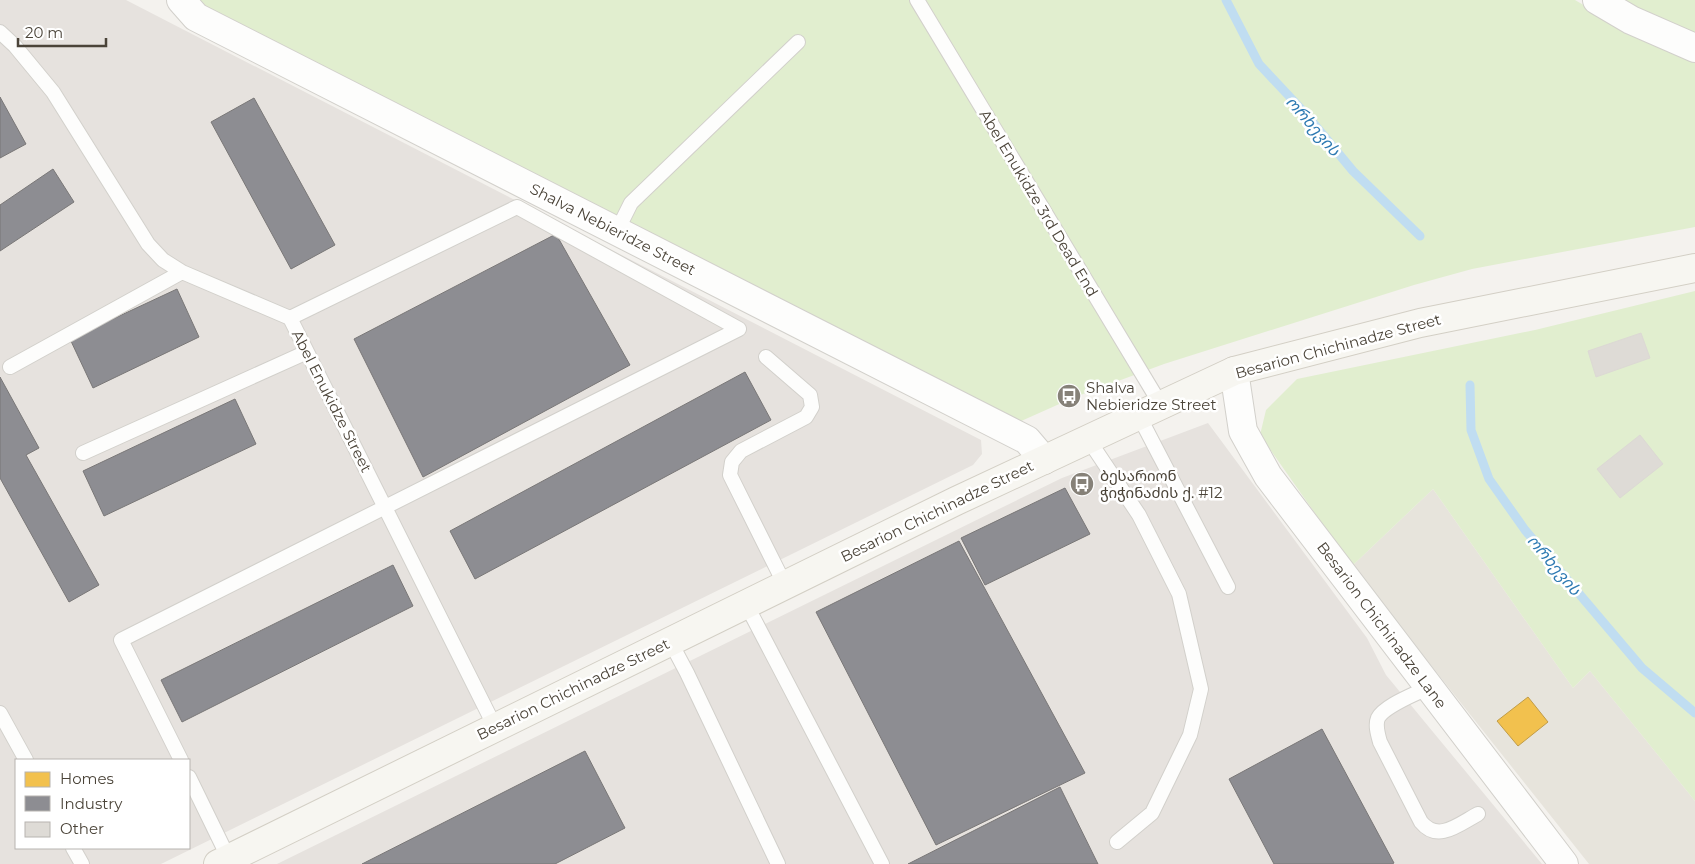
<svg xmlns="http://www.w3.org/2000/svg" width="1695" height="864" font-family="Montserrat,'Noto Sans Georgian',sans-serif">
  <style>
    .residential { fill: #e7e4dc }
    .industrial { fill: #e6e2de; fill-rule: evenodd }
    .green { fill: #e1eecf }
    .homes { fill: #f2c14e; stroke: #c09c48 }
    .industry { fill: #8d8d92; stroke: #797777 }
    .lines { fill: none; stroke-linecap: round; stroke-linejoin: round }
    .stream { stroke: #c0ddf1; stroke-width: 9 }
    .building { fill: #dedbd6; stroke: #dcd9d4 }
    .lane-casing { stroke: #d2d0cb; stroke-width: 16 }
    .street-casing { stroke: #d2d0cb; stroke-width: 30 }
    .secondary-casing { stroke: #d3cfc5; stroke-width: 30 }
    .lane { stroke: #fdfdfc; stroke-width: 14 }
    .street { stroke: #fdfdfc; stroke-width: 28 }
    .secondary { stroke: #f7f6f1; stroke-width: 28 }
    .labels { text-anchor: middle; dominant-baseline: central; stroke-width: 5; stroke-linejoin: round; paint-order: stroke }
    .street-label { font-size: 15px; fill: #4b4439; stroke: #fff }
    .poi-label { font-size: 15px; fill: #4b4439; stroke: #fff; text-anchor: start }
    .water-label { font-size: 16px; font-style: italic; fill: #2e7ab2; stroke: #fff }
  </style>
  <rect width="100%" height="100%" fill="#f4f2ee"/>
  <path class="residential" d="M1433 489 1573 688 1590 671 1695 801V864H1589L1352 566Z"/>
  <path class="industrial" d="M0 0H126L981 440 982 454 973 465 161 864H0ZM16 760H189V848H16Z
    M1208 423 1367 638 1386 675 1542 864H277L1062 478Z"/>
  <path class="green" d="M192 0H1575L1614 23 1695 57V227L1472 269 1414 285 1164 364 1075 397 1019 422Z
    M1611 0H1695V39Z
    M1695 291V801L1590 671 1573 688 1433 489 1352 566 1260 435 1266 410 1297 379 1535 330Z"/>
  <path class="homes" d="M1528 697 1548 722 1518 746 1497 721Z"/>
  <path class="industry" d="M0 97 26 144 0 158Z
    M254 98 335 245 291 269 211 122Z
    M53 169 74 202 0 251V205Z
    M556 234 630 365 423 477 354 339Z
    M177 289 199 337 93 388 70 339Z
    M745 372 771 420 475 579 450 531Z
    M0 377 39 448 26 455 99 585 69 602 0 478Z
    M235 399 256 444 104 516 83 471Z
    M1065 488 1090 534 985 585 961 538Z
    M959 541 1085 773 936 845 816 612Z
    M393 565 413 606 182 722 161 680Z
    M1322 729 1394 863 1392 864H1274L1229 779Z
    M585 751 625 828 555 864H362Z
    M1060 787 1098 864H908Z"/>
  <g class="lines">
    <path class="stream" d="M1226 0 1259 64 1304 112 1353 171 1420 236
      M1470 385 1471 430 1489 479 1525 530 1642 668 1695 713"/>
  </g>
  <path class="building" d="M1641 333 1650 358 1596 377 1588 351Z
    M1640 435 1663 464 1620 498 1597 469Z"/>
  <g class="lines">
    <g class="lane-casing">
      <path id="lane" d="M917 0 1161 405
        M0 32 15 46 53 92 148 244 163 260 182 272 290 318 495 727
        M617 231 631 203 798 42
        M290 318 517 207 739 329
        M766 357 810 395 812 407 806 417 741 451 732 462 730 475 785 585
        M10 367 182 272
        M1139 416 1228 587
        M1088 439 1139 515 1179 594 1201 689 1190 735 1152 813 1117 842
        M83 453 307 352
        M746 604 882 864
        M670 641 687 673 778 864
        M1429 687C1416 694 1385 705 1378 718 1375 725 1378 735 1380 742L1421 822C1438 843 1459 824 1478 814
        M0 713 26 760
        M181 760 121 640 739 329
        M189 777 229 859
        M73 848 82 864"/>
    </g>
    <g class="street-casing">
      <path id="street" d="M181 0 196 17 1027 440 1044 460
        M1597 0 1631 20 1695 48
        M1234 371 1243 431 1268 476 1564 864"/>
    </g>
    <g class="secondary-casing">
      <path id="secondary" d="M218 864 956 501 1234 371 1420 323 1695 268"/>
    </g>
    <use href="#lane" class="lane"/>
    <use href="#street" class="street"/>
    <use href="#secondary" class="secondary"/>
  </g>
  <defs>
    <g id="bus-disc" transform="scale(1.25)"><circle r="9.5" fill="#868178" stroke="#fff"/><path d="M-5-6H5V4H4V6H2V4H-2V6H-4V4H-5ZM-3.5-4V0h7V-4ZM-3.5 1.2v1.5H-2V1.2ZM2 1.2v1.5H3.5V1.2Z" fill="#fff"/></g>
  </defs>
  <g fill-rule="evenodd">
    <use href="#bus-disc" x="1069" y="396"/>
    <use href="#bus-disc" x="1082" y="484"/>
  </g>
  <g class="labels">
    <g class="street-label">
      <text transform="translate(1039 203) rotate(59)">Abel Enukidze 3rd Dead End</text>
      <text transform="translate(613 229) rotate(27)">Shalva Nebieridze Street</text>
      <text transform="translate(1338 346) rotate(-15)">Besarion Chichinadze Street</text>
      <text transform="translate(332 401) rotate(63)">Abel Enukidze Street</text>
      <text transform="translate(937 511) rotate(-26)">Besarion Chichinadze Street</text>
      <text transform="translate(1382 625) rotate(53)">Besarion Chichinadze Lane</text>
      <text transform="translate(573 689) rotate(-26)">Besarion Chichinadze Street</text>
    </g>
    <g class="poi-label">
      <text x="1086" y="387">Shalva<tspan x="1086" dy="17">Nebieridze Street</tspan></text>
      <text x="1100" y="475">ბესარიონ<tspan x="1100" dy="17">ჭიჭინაძის ქ. #12</tspan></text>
    </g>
    <g class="water-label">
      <text transform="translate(1313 126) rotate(49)">ორხევის</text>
      <text transform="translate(1554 565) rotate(50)">ორხევის</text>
    </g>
  </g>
  <rect x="15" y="759" width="175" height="90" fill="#ffffff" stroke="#b7b4b0"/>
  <rect x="25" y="772" width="25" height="15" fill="#f2c14e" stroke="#b7b4b0"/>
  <text x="60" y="784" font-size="15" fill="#4b4439">Homes</text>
  <rect x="25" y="796" width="25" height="15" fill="#8d8d92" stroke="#b7b4b0"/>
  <text x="60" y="809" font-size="15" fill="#4b4439">Industry</text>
  <rect x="25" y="822" width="25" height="15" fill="#dedbd6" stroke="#b7b4b0"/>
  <text x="60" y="834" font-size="15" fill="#4b4439">Other</text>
  <path d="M18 38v8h88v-8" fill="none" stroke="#4b4439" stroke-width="2.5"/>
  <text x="25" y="38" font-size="15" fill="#4b4439" stroke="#ffffff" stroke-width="4" paint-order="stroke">20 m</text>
</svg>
